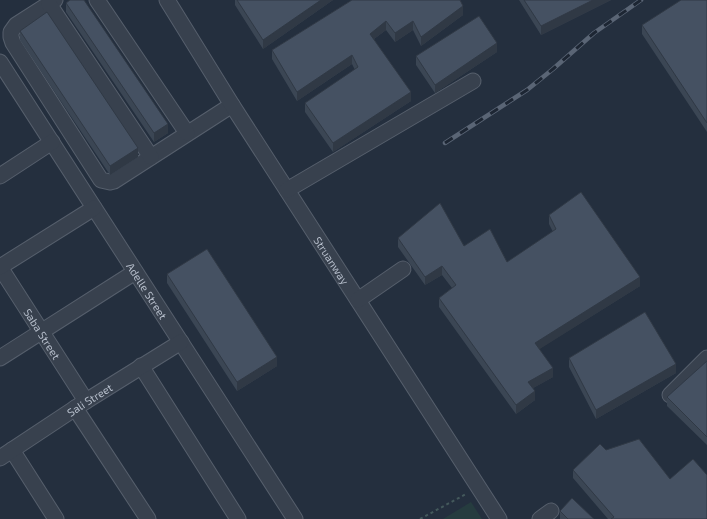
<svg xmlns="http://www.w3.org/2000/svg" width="707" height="519" font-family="'Exo 2',sans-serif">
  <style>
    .green { fill: #263c3f }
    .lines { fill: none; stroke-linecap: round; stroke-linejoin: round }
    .minor-casing { stroke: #565f6c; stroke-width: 17 }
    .path { stroke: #44595c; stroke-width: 2; stroke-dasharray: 3 3; stroke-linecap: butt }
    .minor { stroke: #38414e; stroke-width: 15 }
    .rail-casing { stroke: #5a6575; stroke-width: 4.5 }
    .rail { stroke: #1d2633; stroke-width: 3; stroke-dasharray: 9; stroke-linecap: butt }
    .wall { fill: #3b4654 }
    .shaded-wall { fill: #303945 }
    .building { fill: #455162; stroke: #303945 }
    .labels { text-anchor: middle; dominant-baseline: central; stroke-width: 4; stroke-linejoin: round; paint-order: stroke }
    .street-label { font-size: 11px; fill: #b4bcc9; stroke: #1d2633 }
  </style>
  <rect width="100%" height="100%" fill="#242f3e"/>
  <path class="green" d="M471 502 482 519H443Z"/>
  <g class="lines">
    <g class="minor-casing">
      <g id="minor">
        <path d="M55 0 16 25 11 32V37L13 43 101 180 110 182 114 181 232 105"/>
        <path d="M97 0 187 133"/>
        <path id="s1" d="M167 0 232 105 499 519"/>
        <path d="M49 4 151 157"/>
        <path id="s2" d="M0 62 295 519"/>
        <path d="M0 176 52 142"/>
        <path d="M287 190 473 81"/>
        <path id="s3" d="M0 267 86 401"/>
        <path d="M0 267 94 208"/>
        <path d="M358 300 403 269"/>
        <path d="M0 358 135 272"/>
        <path d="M141 366 238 519"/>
        <path d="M670 395 707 358"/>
        <path d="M75 408 148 519"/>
        <path d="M12 450 56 519"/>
        <path id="s4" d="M0 458 86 401 181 342"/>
        <path d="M540 519 551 511"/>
      </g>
    </g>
    <path class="path" d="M420 519 466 494"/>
    <use href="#minor" class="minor"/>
    <g class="rail-casing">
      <path id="rail" d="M445 143 527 90 553 69 594 33 641 0"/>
    </g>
    <use href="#rail" class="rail"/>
  </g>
  <path class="wall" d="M235 0H333L263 49 235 5Z
    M352 0 463 15 421 46 413 30 395 42 386 30 374 39 411 101 333 152 305 112V103L355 70 352 64 297 101 272 59V50Z
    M519 0H611L541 35Z
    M707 0V132L642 34V25Z
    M66 3 168 133 154 142 66 12Z
    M20 31 138 157 110 175 20 40Z
    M497 52 435 93 416 65V56Z
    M549 215 640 286 539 349 553 377 533 388 535 400 516 414 439 307V298L452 288 442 275 425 285 398 247V238L464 246 507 262 553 232 549 224Z
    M167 274 277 366 237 391 167 283Z
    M569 358 676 373 596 419 569 367Z
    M707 361V445L667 406V397Z
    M606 450 670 479 707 519H608L573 478V470Z
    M560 511 594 519H560Z"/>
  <path class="shaded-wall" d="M321 0H333L263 49V40Z
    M593 0H611L541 35V26Z
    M463 6V15L421 46V37Z
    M386 21V30L370 42V34Z
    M413 21V30L395 42V33Z
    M497 43V52L435 93V85Z
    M352 55V64L297 101V92Z
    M411 92V101L333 152V143Z
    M168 124V133L154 142V133Z
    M138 148V157L110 175V166Z
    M442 266V275L425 285V277Z
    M640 277V286L535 352V343Z
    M277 357V366L237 391V382Z
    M676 364V373L596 419V410Z
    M553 368V377L528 391V382Z
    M535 391V400L516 414V405Z"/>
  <path class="building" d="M70 0H84L168 124 154 133 66 3Z
    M237 0H321L263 40Z
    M352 0H460L463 6 421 37 413 21 395 33 386 21 370 34 411 92 333 143 305 103 358 67 352 55 297 92 272 50Z
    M524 0H593L541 26Z
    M681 0H707V123L642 25Z
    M47 12 138 148 110 166 20 31Z
    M479 16 497 43 435 85 416 56Z
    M581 192 640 277 535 343 553 368 528 382 535 391 516 405 439 298 456 285 442 266 425 277 398 238 440 203 464 246 490 229 507 262 556 229 549 215Z
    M207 249 277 357 237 382 167 274Z
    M645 312 676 364 596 410 569 358Z
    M707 361V437L667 397Z
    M639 439 670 479 693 459 707 475V519H611L614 517 573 470 600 444 606 450Z
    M572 498 594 519H568L560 511Z"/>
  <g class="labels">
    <g class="street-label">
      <text stroke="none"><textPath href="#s1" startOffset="308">Struanway</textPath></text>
      <text stroke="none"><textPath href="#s2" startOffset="272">Adelle Street</textPath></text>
      <text stroke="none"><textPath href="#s3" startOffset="79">Saba Street</textPath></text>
      <text stroke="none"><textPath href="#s4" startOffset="107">Sali Street</textPath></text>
    </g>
  </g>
</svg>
